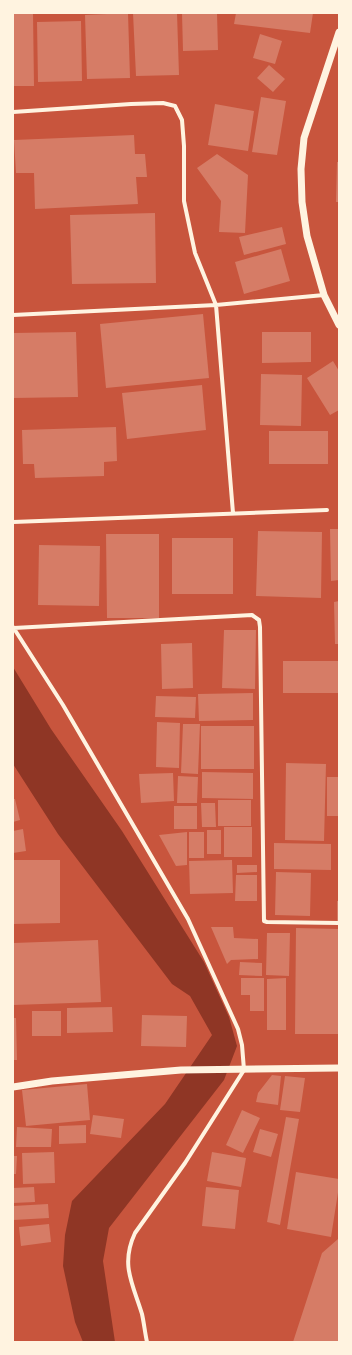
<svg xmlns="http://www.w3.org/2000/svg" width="352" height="1355" font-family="Rubik,sans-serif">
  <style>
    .water { fill: #8f3625 }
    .building { fill: #d67c66 }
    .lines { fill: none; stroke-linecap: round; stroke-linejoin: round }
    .minor { stroke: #fff3e0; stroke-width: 4 }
    .tertiary { stroke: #fff3e0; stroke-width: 7 }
  </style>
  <rect width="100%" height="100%" fill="#c8553d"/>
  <path class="water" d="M13 667 51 729 122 831 204 962 229 1017 237 1046 224 1080 109 1228 103 1261 115 1342H83L75 1322 63 1266 65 1235 72 1201 165 1104 212 1035 190 996 172 984 58 834 13 764Z"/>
  <path class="building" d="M13 13H33L34 86H13Z
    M128 13 130 78 87 79 85 15Z
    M133 13H177L179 75 136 76Z
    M182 13H217L218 50 183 51Z
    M236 13H313L310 33 234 24Z
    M81 21 82 81 38 82 37 22Z
    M260 34 282 41 275 64 253 58Z
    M269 65 285 79 273 92 257 78Z
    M261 97 286 101 277 155 252 152Z
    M215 104 254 111 248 151 208 145Z
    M134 135 135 154H145L147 177H136L138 204 35 209 34 173H16L14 140Z
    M217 154 248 175 245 233 219 232 221 201 197 168Z
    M337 162H339V202H336Z
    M155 213 156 283 72 284 70 215Z
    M282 227 286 244 244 255 239 237Z
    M281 249 290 281 244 294 235 262Z
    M203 314 209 378 106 388 100 324Z
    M76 332 78 397 13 398V333Z
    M262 332H311V362L262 363Z
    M333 361 339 371V410L330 415 307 378Z
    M261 374 302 375 301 426 260 425Z
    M202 385 206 430 127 439 122 393Z
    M116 427 117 461 104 462V476L35 478 34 464H23L22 430Z
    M269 431H328V464H269Z
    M330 529H339V580L331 581Z
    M258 531 322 532 321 598 256 596Z
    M106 534H159V618H107Z
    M172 538H233V594H172Z
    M39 545 100 546 99 606 38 605Z
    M339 601V644H335L334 602Z
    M224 630H256L255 689 222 688Z
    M192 643 193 688 162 689 161 644Z
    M283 661H339V693H283Z
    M253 693V720L199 721 198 694Z
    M156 696 196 697 195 718 155 717Z
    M157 722 180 723 179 768 156 767Z
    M183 724H200L198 774 181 773Z
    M201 726H254V769H201Z
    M286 763 326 764 324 841 285 840Z
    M202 772 253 773V799L202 798Z
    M173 773 174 801 141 803 139 774Z
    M178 776 198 777 197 803H177Z
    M327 777H339V816H327Z
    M13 799H15L20 820 13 822Z
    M218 800H251V826H218Z
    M201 803H215L216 827H202Z
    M174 806H197V829H174Z
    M224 827H252V857H224Z
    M23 829 26 851 13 853V831Z
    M207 830H221V854H207Z
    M187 832V865L176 866 159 835Z
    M189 832H204V858H189Z
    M274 843 331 844V870L274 869Z
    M13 860H60V923L13 924Z
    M232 860 233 893 190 894 189 861Z
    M237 865H257V872L237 873Z
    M276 872 311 873 310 916 275 915Z
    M236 875H257V901H235Z
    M337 901H339V921H337Z
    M211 927H233L234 938 258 939V959L231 960 227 964Z
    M296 928 339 929V1034H295Z
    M267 933H290L289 976 266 975Z
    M98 940 101 1002 13 1005V943Z
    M240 962 262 963V976L239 975Z
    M241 978H264V1011H250V995H241Z
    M286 978V1030H267V979Z
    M112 1007 113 1032 67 1033V1008Z
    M32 1011H61V1036H32Z
    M142 1015 187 1016 186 1047 141 1046Z
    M13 1018H16L17 1060H13Z
    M272 1075 281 1076 278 1105 256 1102 258 1093Z
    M285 1076 305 1078 300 1112 280 1110Z
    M87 1084 90 1120 26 1126 22 1090Z
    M242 1110 260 1118 243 1153 226 1145Z
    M93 1115 124 1119 121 1138 90 1134Z
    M286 1117 299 1119 280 1225 267 1222Z
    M86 1125V1143L59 1144V1126Z
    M17 1127 52 1129 51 1147H16Z
    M260 1129 278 1134 271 1157 253 1152Z
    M54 1152 55 1183 23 1184 22 1153Z
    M212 1152 246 1158 241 1187 207 1181Z
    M13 1156H17L16 1174H13Z
    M296 1172 339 1179V1186L331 1237 287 1229Z
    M34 1187 35 1202 13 1203V1188Z
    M206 1187 239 1190 235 1229 202 1226Z
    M48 1204 49 1218 13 1220V1206Z
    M49 1224 51 1242 21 1246 19 1227Z
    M338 1239H339V1342H293L322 1253Z"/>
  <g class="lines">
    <path class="minor" d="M13 112 131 104 163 103 175 106 182 120 184 146V201L195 253 216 305 233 513
      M13 315 216 305 324 295
      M13 522 327 510
      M13 627 63 705 188 919 238 1029 242 1045 244 1070 185 1163 135 1233C120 1265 133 1284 142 1314 144 1323 145 1333 147 1342
      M14 628 252 615 259 620 260 627 264 921 267 922 339 923"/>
    <path class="tertiary" d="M339 32 304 138 301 169 302 202 307 236 324 295 339 325
      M13 1087 52 1081 181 1070 339 1068"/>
  </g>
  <rect width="352" height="1355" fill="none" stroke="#fff3e0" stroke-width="28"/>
</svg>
